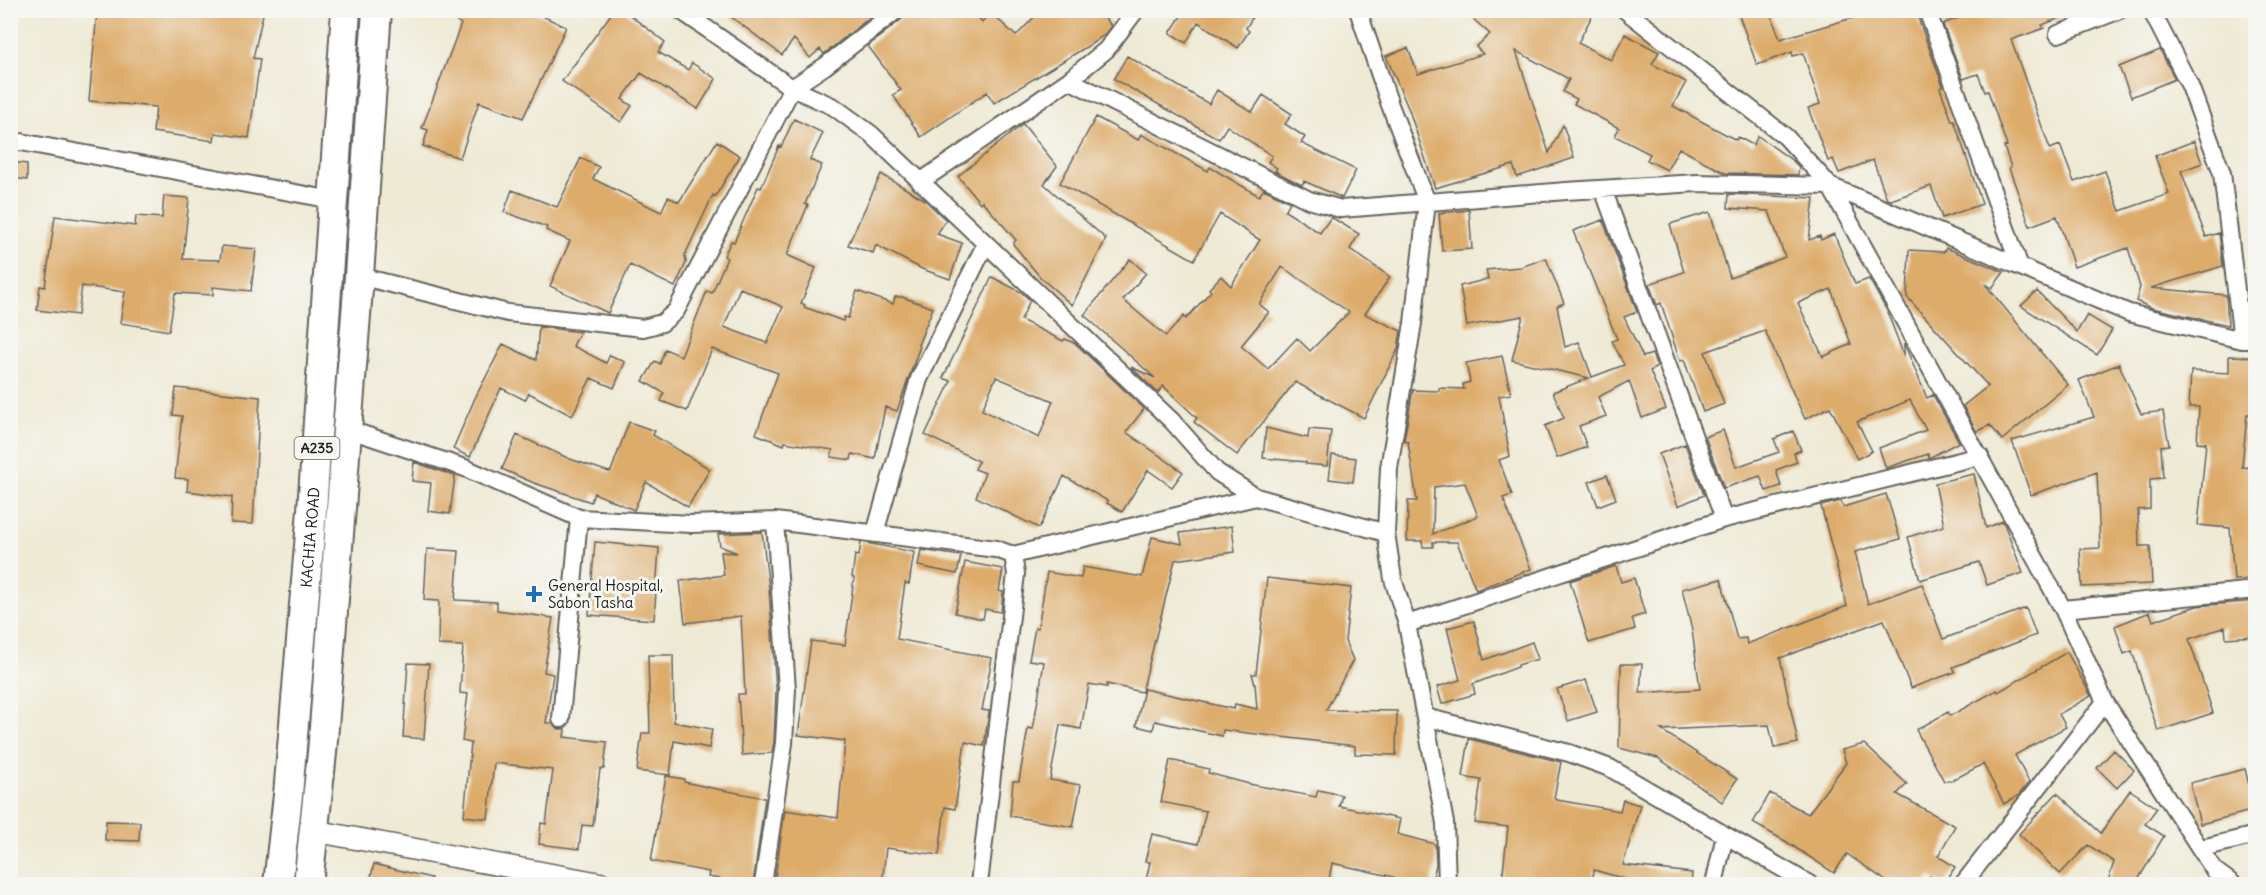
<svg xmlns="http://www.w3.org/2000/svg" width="2266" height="895" font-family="Delius,sans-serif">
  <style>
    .building { fill: #ddab6a; fill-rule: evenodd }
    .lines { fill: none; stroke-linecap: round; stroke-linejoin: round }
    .minor-casing { stroke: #66645d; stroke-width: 20 }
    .tertiary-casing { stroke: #66645d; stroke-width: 24 }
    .trunk-casing { stroke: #66645d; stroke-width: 32 }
    .minor { stroke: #fff; stroke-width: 16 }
    .tertiary { stroke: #fff; stroke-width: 21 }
    .trunk { stroke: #fff; stroke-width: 28 }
    .poi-dot { fill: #1f6fb2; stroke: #f6f6f2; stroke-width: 2 }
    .labels { text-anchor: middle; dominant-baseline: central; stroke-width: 6; stroke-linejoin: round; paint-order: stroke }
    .shield { fill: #f6f6f2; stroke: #5d5d5c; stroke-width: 1.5 }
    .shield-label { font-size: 14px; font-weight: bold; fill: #1c1c1c }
    .street-label { font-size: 15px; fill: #1c1c1c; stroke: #f6f6f2 }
    .poi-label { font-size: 15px; fill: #1c1c1c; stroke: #f6f6f2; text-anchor: start }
  </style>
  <rect width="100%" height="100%" fill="#f6f6f2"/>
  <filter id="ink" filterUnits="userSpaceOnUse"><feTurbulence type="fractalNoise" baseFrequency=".0167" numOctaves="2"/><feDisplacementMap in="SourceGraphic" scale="12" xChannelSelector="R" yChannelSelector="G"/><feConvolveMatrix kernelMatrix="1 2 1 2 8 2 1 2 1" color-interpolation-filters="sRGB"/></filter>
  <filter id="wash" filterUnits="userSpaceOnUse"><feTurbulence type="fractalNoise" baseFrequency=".008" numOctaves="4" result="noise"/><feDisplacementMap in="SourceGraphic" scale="24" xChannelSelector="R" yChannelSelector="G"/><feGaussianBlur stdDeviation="1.35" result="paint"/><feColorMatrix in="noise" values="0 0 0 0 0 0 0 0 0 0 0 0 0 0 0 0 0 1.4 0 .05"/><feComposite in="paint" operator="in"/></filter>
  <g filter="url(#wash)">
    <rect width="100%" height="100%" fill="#efead6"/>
    <g id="blocks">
      <path class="building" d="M154 10H264L253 58 260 59 249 138 215 133 214 141 153 132 156 107 89 101 97 12 153 17Z
        M440 10H530L566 27 523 118 479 102 460 158 423 146 428 130 422 128 461 24Z
        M614 10H623L665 42 658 52 688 70 692 63 716 79 698 109 641 73 622 99 632 106 621 122 562 81Z
        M722 10H879L824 54 820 49 810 58 794 39 782 55Z
        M907 10H972L982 22 990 12 1016 36 1041 10H1099L1111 26 1104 35 1091 44 994 103 987 92 921 137 893 95 901 90 868 46 903 18Z
        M1179 10H1257L1246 28 1249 31 1238 48 1198 22 1186 43 1170 33 1183 13Z
        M1463 10H1595L1578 43 1611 60 1625 34 1659 52 1652 64 1686 82 1673 106 1736 140 1738 137 1753 145 1758 136 1793 161 1799 167 1798 175 1725 173 1679 148 1667 170 1647 160 1650 154 1615 136 1619 128 1574 104 1577 99 1563 92 1569 79 1516 51 1549 153 1563 125 1574 158 1517 177 1513 165 1435 188 1409 110 1386 56 1408 48 1418 74 1483 54 1476 47 1490 34Z
        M1737 10H1769L1780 39 1863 15 1862 10H1915L1943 86 1940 88 1952 121 1954 120 1982 204 1942 218 1931 186 1891 200 1887 199 1873 160 1839 173 1833 159 1828 161 1808 108 1820 104 1803 53 1793 56 1792 52 1757 65Z
        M1978 10H2075V12L2042 25 2044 28 2011 40 2050 149 2060 145 2074 182 2105 171 2120 211 2169 194 2155 156 2194 141 2202 163 2181 171 2206 237 2219 233 2223 266 2151 288 2226 295 2228 325 2152 308 2136 301 2140 287 2128 248 2074 267 2057 216 2030 226 2009 168 2011 167 2004 147 2007 146 1988 91 1985 92 1978 74 1963 79 1943 24Z
        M2160 50 2175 79 2131 97 2119 67Z
        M1127 56 1209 104 1217 90 1252 112 1263 95 1292 114 1285 124 1305 137 1301 143 1356 170 1342 198 1304 181 1302 185 1275 171 1277 168 1268 162 1272 156 1227 126 1219 139 1114 79Z
        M1096 117 1138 140 1141 134 1208 171 1210 167 1259 196 1264 189 1290 202 1285 211 1320 233 1331 217 1359 234 1350 249 1390 277 1365 314 1401 331 1398 349 1364 418 1295 382 1237 455 1194 422 1197 418 1163 386 1158 393 1131 367 1155 378 1084 315 1130 259 1146 273 1123 300 1166 336 1184 316 1186 319 1211 291 1209 289 1221 276 1231 286 1260 240 1220 214 1194 260 1060 183ZM1282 267 1349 312 1310 351 1297 338 1268 369 1241 346 1269 312 1259 304Z
        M794 119 823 133 810 160 822 165 805 204 808 205 787 255 816 268 801 303 805 305 804 307 843 321 844 317 848 318 857 291 893 304 895 297H902L933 308 918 345 920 346 897 411 885 407 875 459 852 454 851 460 831 457 833 450 785 442 784 445 756 434 778 373 712 349 687 411 661 401 664 393 643 381 655 361 660 364 665 349 681 356 707 291 712 293 727 258 724 256 731 241 734 242 758 187 761 188 779 146 781 147ZM740 288 783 307 767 343 724 327Z
        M1023 124 1057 166 1044 184 1106 239 1072 305 1041 278 1013 244 1016 240 982 201 980 203 958 176Z
        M717 141 740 156 715 197 713 195 685 255 686 263 675 287 630 265 608 313 550 286 570 241 546 230 547 227 504 212 512 190 557 207 581 158 599 167 593 179 661 212 668 197 679 202Z
        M11 162 27 164V180L10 178Z
        M881 174 925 200 946 220 937 234 962 243 950 279 922 269 876 245 873 253 848 245Z
        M1729 194 1814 198 1809 240 1820 236 1821 240 1834 234 1855 284 1869 279 1887 311 1904 356V343L1927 398 1933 395 1959 442 1929 458 1928 454 1886 468 1879 448 1926 430 1910 400 1857 422 1872 451 1857 459 1830 407 1805 419 1765 331 1705 352 1724 404 1703 412 1684 360 1680 361 1661 303 1657 305 1649 284 1684 272 1670 224 1710 212 1730 278 1785 257 1769 211 1728 208ZM1831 289 1851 344 1823 357 1798 303Z
        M164 196 189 198 183 259 220 260 222 246 256 249 251 291 213 287V295L175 293 169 331 120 323 125 292 82 286 78 315 37 310 40 286 45 287 55 216 135 226 136 216 162 218Z
        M1469 210 1472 249 1442 251 1439 213Z
        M1603 220 1637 312 1624 317 1643 357 1652 354 1657 367 1650 371 1666 409 1642 418 1629 381 1598 397 1606 416 1579 426 1587 447 1557 458 1545 426 1564 418 1553 392 1589 378 1512 360 1523 316 1467 326 1460 286 1488 279 1486 270 1521 267 1546 258 1564 303 1557 306 1565 347 1579 342 1592 377 1624 365 1612 341 1617 339 1573 231Z
        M1946 248 2004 272 1992 288 1985 284 2068 385 2002 440 1990 425 1977 432 1963 406 1988 386 1907 297 1909 250 1944 252Z
        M992 277 1021 292 1030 300 1021 320 1063 341 1065 339 1076 344 1144 409 1126 432 1183 472 1172 487 1148 470 1122 512 1107 503 1108 501 1064 476 1039 528 976 497 985 473 975 469 979 461 925 435 951 381 943 378ZM996 377 1053 401 1039 438 982 410Z
        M2037 291 2077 332 2087 315 2112 330 2097 355 2021 306Z
        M539 327 580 332 573 346 606 363 610 355 625 362 614 388 591 378 572 416 529 393 525 400 501 388 470 457 453 449 475 398 503 344 536 360Z
        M1502 356 1511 394 1499 396 1510 456 1499 460 1512 495 1503 498 1531 569 1476 590 1457 542H1433V547H1423L1422 541H1407L1408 501H1417L1408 442 1404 440 1413 390 1439 391V388L1464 389 1463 384 1470 382 1466 363ZM1465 483 1478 516 1433 534 1434 487Z
        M2229 356 2256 357V414H2247L2242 467 2256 468V579L2234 580 2230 528 2198 525 2206 443 2197 442 2199 407H2189L2191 371 2229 373Z
        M2119 364 2141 414 2163 411 2169 445 2161 446 2163 478 2150 479V509L2138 510 2139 546H2150L2152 584 2082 587 2080 549 2100 548 2097 472 2031 495 2012 441 2094 417 2079 380Z
        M176 388 260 397 253 524 231 523 232 497 187 491 188 479 175 478 182 416 173 415Z
        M629 422 655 431 653 435 710 469 688 507 646 482 634 510 594 493 591 502 534 483 502 469 517 435 570 459 609 472 611 471Z
        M1266 428 1308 438 1309 429 1331 431 1327 466 1306 464V462L1263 458Z
        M1723 430 1736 467 1779 452 1774 439 1793 431 1801 450 1794 453 1797 462 1776 470 1781 486 1766 491 1760 476 1724 488 1705 437Z
        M1685 444 1704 495 1678 506 1659 454Z
        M1332 455 1356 458 1353 482 1329 479Z
        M414 462 455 476 450 514 428 511 431 483 412 481Z
        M1974 474 1986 528 2003 521 2023 573 1987 585 1979 562 1920 580 1908 537 1944 526 1935 483Z
        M1607 475 1616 499 1598 506 1589 482Z
        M1886 494 1900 539 1855 552 1868 604 1922 584 1943 639 2026 608 2036 635 1953 667 1955 672 1911 688 1884 620 1780 658 1798 743 1774 748 1769 725 1661 730 1737 779 1722 802 1658 758 1619 748 1621 664H1642L1640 693 1700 689 1692 630 1682 589 1721 579 1737 639 1746 638 1747 644 1847 606 1821 506 1841 501 1843 507Z
        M1232 526 1235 552 1175 560 1142 692 1107 684V687L1089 684 1081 729 1060 725 1050 780 1081 785 1073 827 1010 816 1013 781H1019L1028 728 1033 729 1044 662 1029 660 1035 628H1038L1047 572 1081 578 1083 567 1142 577 1152 537 1182 544 1180 533Z
        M762 532 769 589 776 689 774 742 772 753 742 755 738 694H745L741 616 685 623 680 581 724 575 721 552 737 553 720 546 718 534Z
        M595 542 659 548 654 620 589 615Z
        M861 542 914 552 909 584 905 583 897 639 992 658 982 710 989 711 984 746 965 742 955 809 945 807 939 855 886 848 882 885H774L785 810 838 818 845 741 798 735 811 641 845 645 854 578 852 577 855 555 859 556Z
        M427 549 459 551 455 600 497 602V610L553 618 544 672 553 674 546 723H551L559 729H565L564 737 607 742 604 769H600L593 826 582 825 579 849 539 844 541 823 546 824 553 770 494 763 488 819 464 816 471 743 462 741 468 694 460 693 463 646 438 645 439 601 424 600Z
        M921 550 961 556 957 574 918 566Z
        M965 562 1003 569 999 591 1003 592 1001 612 985 609 983 619 955 613Z
        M1616 566 1621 582 1634 578 1645 614 1632 618 1635 629 1589 643 1570 581Z
        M1267 578 1351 588 1345 641 1353 660 1326 710 1397 711 1396 755 1355 754V746L1223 730 1222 736 1155 721 1153 730 1136 726 1144 689 1234 709 1235 704 1257 709 1255 684 1252 674H1256Z
        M2256 601V636L2226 638 2225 627 2189 639 2213 713 2158 731 2132 651 2124 654 2115 626 2150 612 2153 621 2197 606Z
        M1474 621 1484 660 1532 642 1538 659 1518 665V667L1473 684 1475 694 1442 704 1437 687 1460 680 1447 628Z
        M2067 652 2091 696 2059 714 2066 727 2015 755 2029 782 2019 795 2004 804 1983 764 1951 781H1944L1916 730 1948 712 1950 716 1997 690 1998 692Z
        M648 655H673L674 722 712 729 709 748 674 741 670 775 637 771 642 733H650Z
        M408 663 429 664 424 739 403 737Z
        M1586 680 1597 712 1568 721 1557 689Z
        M1469 739 1561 762 1554 798 1557 800 1620 811 1623 800 1640 805 1623 865 1692 873 1691 885H1646L1594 870 1592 885H1505V881H1502L1508 827 1475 823 1481 780 1463 777Z
        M1864 744 1907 784 1897 794 1955 826 1938 856 1955 867 1944 885 1930 876 1925 885H1892L1847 854 1834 873 1785 841 1753 823 1770 793 1808 814 1846 763 1842 750Z
        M2114 750 2134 770 2117 788 2097 768Z
        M1170 760 1209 769 1208 773 1249 784 1316 797 1318 790 1342 795 1339 806 1400 819 1397 834 1435 844 1436 865 1431 885H1392L1394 877 1332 863 1328 885H1273L1234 877 1233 885H1145L1150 862 1145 861 1152 834 1198 844 1206 811 1161 802Z
        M2245 769 2255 810 2200 824 2190 783Z
        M666 776 684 779V782L717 789 765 798 753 885 708 877 709 872 651 861Z
        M2130 790 2157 808 2145 824 2164 836 2135 885H2107L2114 862 2088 845 2060 874 2019 834 2057 793 2101 833Z
        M106 821 140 822 139 841 105 840Z
        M374 864 431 878 430 885H369Z"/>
    </g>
  </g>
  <g filter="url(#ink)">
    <use href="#blocks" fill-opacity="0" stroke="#66645d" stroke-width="1.5"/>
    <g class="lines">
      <g class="minor-casing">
        <path id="minor" d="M680 10 792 88 834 107 871 134 1172 421 1217 472 1256 497 1386 533
          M1358 10 1390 105 1427 202 1413 323 1389 468 1386 533 1393 579 1407 624 1445 823 1447 884
          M1625 10 1786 137 1830 186 2063 609 2105 702 2214 870 2233 884
          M1927 10 2020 267
          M2151 10 2190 86 2222 173 2242 340
          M2058 34 2120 10
          M1069 80 1309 200 1341 209 1566 191 1697 183 1830 186 2129 313 2242 340H2256
          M10 140 333 200
          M920 182 1069 80 1106 50 1136 10
          M1603 189 1724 519
          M359 276 508 313 643 328 662 323 676 311 792 88 825 66 897 10
          M347 429 465 468 579 518 691 524 775 521 996 549 1013 555 1256 497
          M875 533 919 379 985 245
          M2063 609 2256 590
          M1407 624 1724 519 1980 456
          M1425 717 1569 753 1610 768 1809 884
          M561 719 579 518
          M2202 848 2256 835
          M763 884 784 743 787 689 775 521
          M979 884 1016 574 1013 555
          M1714 884 1725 835
          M1963 884 2105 702"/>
      </g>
      <g class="tertiary-casing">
        <path id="tertiary" d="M315 831 603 884"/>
      </g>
      <g class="trunk-casing">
        <g id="trunk">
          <path id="s1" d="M278 884 288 795 312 510 346 10"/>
          <path d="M308 884 322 753 359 276 377 10"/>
        </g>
      </g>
      <use href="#minor" class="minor"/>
      <use href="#tertiary" class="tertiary"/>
      <use href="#trunk" class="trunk"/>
    </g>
  </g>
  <path class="poi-dot" d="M531 585h6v6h6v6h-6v6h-6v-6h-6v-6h6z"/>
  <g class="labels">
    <rect class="shield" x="294.5" y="437" width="45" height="22" rx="4.5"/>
    <g class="shield-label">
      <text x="317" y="448">A235</text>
    </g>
    <g class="street-label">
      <text stroke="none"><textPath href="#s1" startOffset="348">KACHIA ROAD</textPath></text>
    </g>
    <g class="poi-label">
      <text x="548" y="585">General Hospital,<tspan x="548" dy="17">Sabon Tasha</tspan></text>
    </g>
  </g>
  <rect width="2266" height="895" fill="none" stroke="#f6f6f2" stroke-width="36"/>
</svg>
